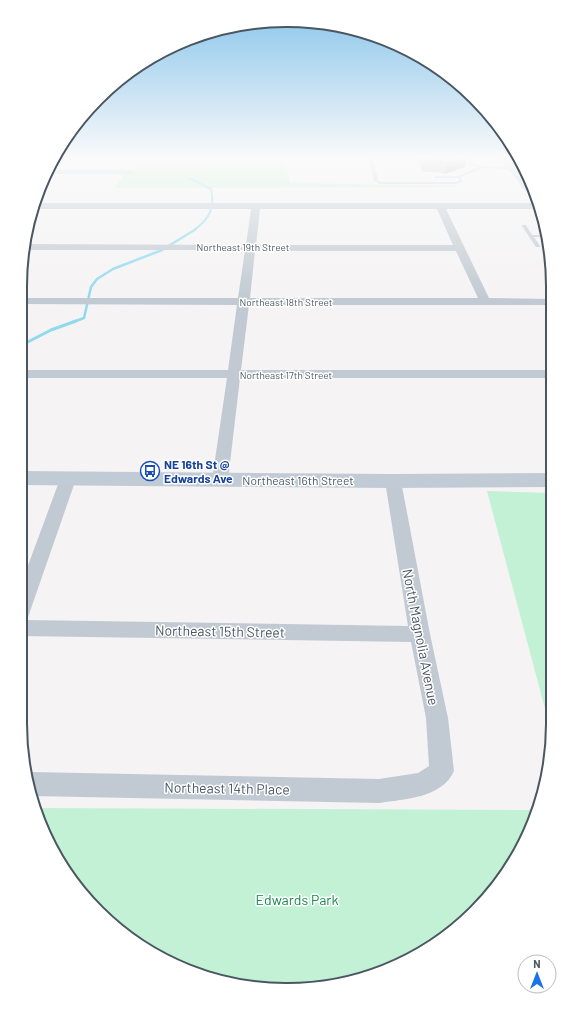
<svg xmlns="http://www.w3.org/2000/svg" width="573" height="1010" font-family="Barlow,sans-serif">
  <style>
    .green { fill: #c3f1d5 }
    .lines { fill: none; stroke-linecap: round; stroke-linejoin: round }
    .stream-far2 { stroke: #90daee; stroke-width: 2 }
    .stream-far1 { stroke: #90daee; stroke-width: 2.5 }
    .stream { stroke: #90daee; stroke-width: 3 }
    .lane { fill: #c1cad2; fill-rule: evenodd }
    .street { fill: #c1cad2; fill-rule: evenodd }
    .secondary { fill: #c1cbd6; fill-rule: evenodd }
    .wall { fill: #b0b2b7 }
    .shaded-wall { fill: #909195 }
    .building { fill: #cdcfd5; stroke: #909195 }
    .labels { text-anchor: middle; dominant-baseline: central; stroke-width: 3; stroke-linejoin: round; paint-order: stroke }
    .far-street-label { font-size: 10px; fill: #4a5661; stroke: #fff }
    .transit-label { font-size: 12px; font-weight: bold; fill: #164399; stroke: #fff; text-anchor: start }
    .street-label { font-size: 12px; fill: #4a5661; stroke: #fff }
    .near-street-label { font-size: 14px; fill: #4a5661; stroke: #fff }
    .near-park-label { font-size: 14px; fill: #17864f; stroke: #fff }
    .rim { fill: none; stroke: #4a5661; stroke-width: 2 }
  </style>
  <rect width="100%" height="100%" fill="#f5f3f3"/>
  <path class="green" d="M226 157H260V158H276L286 160 285 170 289 174 290 183 456 186 457 187 115 188 124 174 133 171 135 167H215Z
    M487 491 552 493V735Z
    M34 808 538 810 517 857 462 924 388 970 304 989 217 981 138 945 75 886Z"/>
  <g class="lines">
    <path class="stream-far2" d="M189 178 211 189C215 207 210 219 194 230"/>
    <path class="stream-far1" d="M73 322 84 318 91 287 97 279 113 269 162 250 196 229"/>
    <path class="stream" d="M20 346 51 330 76 321"/>
    <path class="lane" d="M371 157H430L432 158 430 159H373L378 180 381 182H455L459 181 458 178H436L434 177 436 176H458L478 167 454 161 455 159 482 166 523 168 524 170 483 168 461 177 462 182 456 184H380L374 181 369 158Z
      M504 157H517L518 158H505Z
      M522 225H526L532 235H547V237H534L540 246V247H536L522 226Z"/>
    <path class="street" d="M48 170H131L135 172 131 174H46Z
      M34 203H539L540 209H446L489 298 551 299V305H249L241 370H551V378H240L228 480 226 484 220 485 214 484 212 480 227 378H20V370H228L237 305 21 304V298H238L245 250H24L26 244 246 245 251 209H33ZM260 209H437L453 245H256ZM255 251H456L478 298H250Z
      M68 474 74 475 76 479 27 620 408 626 385 481 387 477 393 476 399 477 401 481 430 634 448 718 454 771C442 798 405 799 379 803L32 796 28 773 30 772 379 779 418 773 429 766 426 718 411 642 20 636V587L60 479 62 475Z"/>
    <path class="secondary" d="M499 157H509L530 183 539 203 534 202Z
      M20 471 393 474 552 473V487L393 488 20 485Z"/>
  </g>
  <path class="wall" d="M419 157H466L465 167 445 174 437 172H423L418 161Z"/>
  <path class="shaded-wall" d="M466 157 465 167 445 174 447 163Z"/>
  <path class="building" d="M422 157H466L447 163 438 161H425Z"/>
  <linearGradient id="sky" x2="0" y2="1"><stop stop-color="#85c3ea"/><stop offset="0.53" stop-color="#fafafa"/><stop offset="1" stop-color="#fafafa" stop-opacity="0"/></linearGradient>
  <rect width="573" height="298" fill="url(#sky)"/>
  <defs>
    <g id="bus-ring" transform="scale(1)"><circle r="9.5" fill="#fff" stroke="#1a4fb4" stroke-width="1.5"/><path d="M-5-6H5V4H4V6H2V4H-2V6H-4V4H-5ZM-3.5-4V0h7V-4ZM-3.5 1.2v1.5H-2V1.2ZM2 1.2v1.5H3.5V1.2Z" fill="#1a4fb4"/></g>
  </defs>
  <g fill-rule="evenodd">
    <use href="#bus-ring" x="150" y="471"/>
  </g>
  <g class="labels">
    <g class="far-street-label">
      <text x="243" y="247">Northeast 19th Street</text>
      <text x="286" y="302">Northeast 18th Street</text>
      <text x="286" y="375">Northeast 17th Street</text>
    </g>
    <g class="transit-label">
      <text x="164" y="464">NE 16th St @<tspan x="164" dy="14">Edwards Ave</tspan></text>
    </g>
    <g class="street-label">
      <text x="298" y="480">Northeast 16th Street</text>
    </g>
    <g class="near-street-label">
      <text transform="translate(220 631) rotate(1)">Northeast 15th Street</text>
      <text transform="translate(421 637) rotate(79)">North Magnolia Avenue</text>
      <text transform="translate(227 788) rotate(1)">Northeast 14th Place</text>
    </g>
    <g class="near-park-label">
      <text x="297" y="899">Edwards Park</text>
    </g>
  </g>
  <path d="M0 0H573V1010H0ZM286 27H287A259 259 0 0 1 546 286V724A259 259 0 0 1 287 983H286A259 259 0 0 1 27 724V286A259 259 0 0 1 286 27Z" fill="#fff" fill-rule="evenodd"/>
  <path class="rim" d="M286 27H287A259 259 0 0 1 546 286V724A259 259 0 0 1 287 983H286A259 259 0 0 1 27 724V286A259 259 0 0 1 286 27Z"/>
  <g transform="translate(537 974)"><circle r="19" fill="#ffffff" stroke="#b7bbc0"/>
  <path d="M0-3L7 15L0 10L-7 15Z" fill="#1a73e8"/>
  <text y="-6" font-size="11" font-weight="bold" text-anchor="middle" fill="#4a5661">N</text>
  </g>
</svg>
